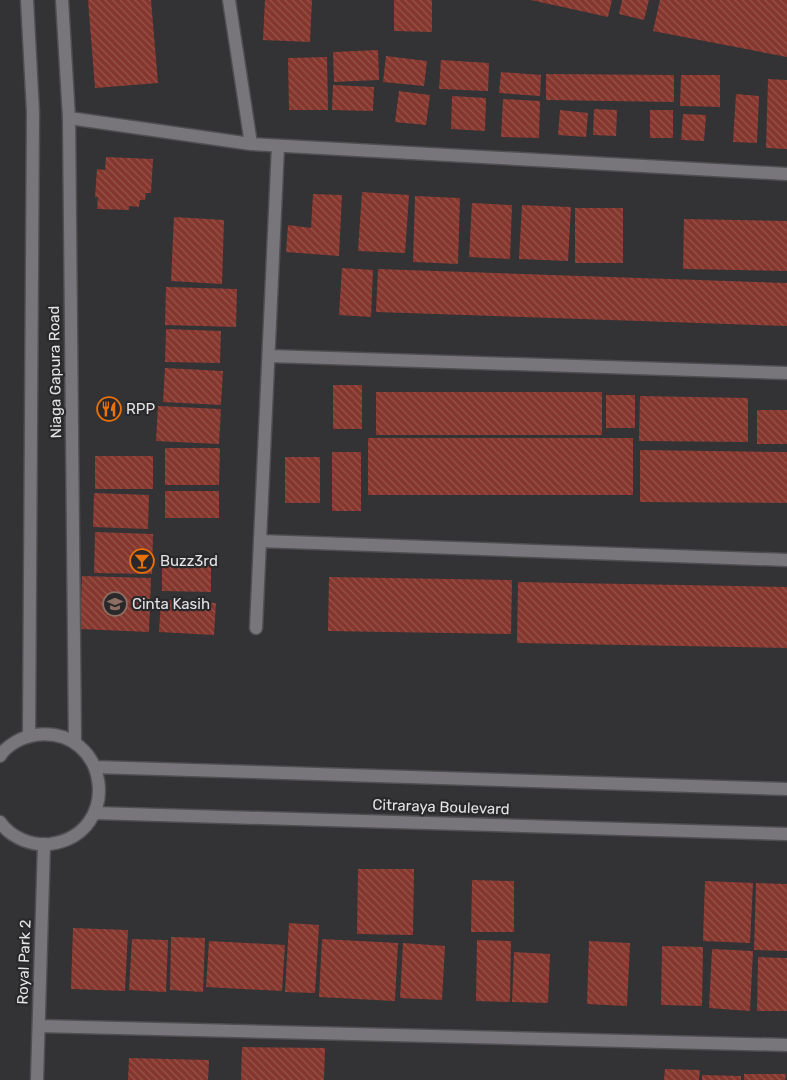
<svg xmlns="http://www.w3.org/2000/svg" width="787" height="1080" font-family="Rubik,sans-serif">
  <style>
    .building { fill: url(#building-back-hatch) }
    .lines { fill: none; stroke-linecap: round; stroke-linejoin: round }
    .street-casing { stroke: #4f4e51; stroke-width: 15 }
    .secondary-casing { stroke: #4f4e51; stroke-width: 15 }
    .street { stroke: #78767a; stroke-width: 12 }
    .secondary { stroke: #78767a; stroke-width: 12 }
    .labels { text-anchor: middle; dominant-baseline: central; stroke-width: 4.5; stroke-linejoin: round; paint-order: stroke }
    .street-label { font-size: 15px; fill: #e3e2e4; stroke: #29282b }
    .poi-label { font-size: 15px; fill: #e3e2e4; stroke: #29282b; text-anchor: start }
  </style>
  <defs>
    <pattern id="building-back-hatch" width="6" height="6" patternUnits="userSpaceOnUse" patternTransform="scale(1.25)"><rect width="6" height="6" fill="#85372e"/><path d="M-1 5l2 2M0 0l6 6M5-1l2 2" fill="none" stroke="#96544c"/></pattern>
  </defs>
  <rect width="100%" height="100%" fill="#333235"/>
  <path class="building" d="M88 0H151L158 83 95 88Z
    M265 0H312L310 42 263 40Z
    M394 0H432V32L394 31Z
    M531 0H612L608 17Z
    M622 0H649L644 20 619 14Z
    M660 0H787V57L653 31Z
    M378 50 379 80 334 82 333 52Z
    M386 56 427 61 424 86 383 82Z
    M327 57 328 110H289L288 58Z
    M441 60 489 63 488 91 439 89Z
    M501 72 541 75 540 96 499 93Z
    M546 74 674 75V102L546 100Z
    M681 75H720V107L680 106Z
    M768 79 787 80V149L766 148Z
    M333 85 374 87 373 111 332 110Z
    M399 91 430 95 426 125 395 122Z
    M736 94 759 96 757 143 733 142Z
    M452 96 486 98 485 131 451 129Z
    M503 99 540 101 539 138 501 137Z
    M594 109 617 110 616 136 593 135Z
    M560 110 588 113 586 137 558 135Z
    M650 110H673V138H650Z
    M683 114 706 115 704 141 681 140Z
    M106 157 153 159 151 193H146L145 200H140L139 207 129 206V210L97 209 98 197H95L97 169 105 170Z
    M362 192 409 195 405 253 358 251Z
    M313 194 342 195 339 256 286 252 288 225 311 228Z
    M415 196 460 198 458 264 413 262Z
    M472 203 512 205 510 259 469 257Z
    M522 205 571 207 568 261 519 259Z
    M575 208H623V263H575Z
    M174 217 224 220 222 284 171 281Z
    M684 219 787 221V271L683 269Z
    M342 268 373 270 371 317 339 315Z
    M378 269 787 283V326L376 312Z
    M166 287 237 289 236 327 165 325Z
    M166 329 221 331 220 363 165 362Z
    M165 368 223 371 221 405 163 402Z
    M333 385H362V429H333Z
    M376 392H602V435H376Z
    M606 395H635V428H606Z
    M640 396 748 398V442L639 441Z
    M158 406 221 409 219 444 156 441Z
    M757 410H787V444H757Z
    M368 438H633V495H368Z
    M165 448H220L219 485H165Z
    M640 450 787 452V503L640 502Z
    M332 452H361V511H332Z
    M95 456H153V489H95Z
    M285 457H320V503H285Z
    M165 491H219V518H165Z
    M94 493 149 495 148 529 93 527Z
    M95 532 153 534 152 574 94 573Z
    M162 559H211V592L162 591Z
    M82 576 151 578 149 632 80 629Z
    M329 577 512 580 511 634 328 631Z
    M518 582 787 587V648L517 643Z
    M161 600 216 603 214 635 159 632Z
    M358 869H414L413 935 357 934Z
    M472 880 514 881V932H471Z
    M705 881 753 883 750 943 703 941Z
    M756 883 787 884V951L754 950Z
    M289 923 319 925 315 993 285 992Z
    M73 928 128 930 125 991 71 989Z
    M171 937 205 938 203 992 170 990Z
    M132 939 168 940 166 992 129 990Z
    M322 939 398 943 395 1001 319 997Z
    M477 940 511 941 510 1002 476 1001Z
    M209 941 285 945 282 991 206 987Z
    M589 941 630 943 627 1006 587 1004Z
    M403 943 445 946 442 1000 400 998Z
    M662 946 703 947 702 1006 661 1005Z
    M712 949 753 951 750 1011 709 1008Z
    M514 952 550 954 548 1003 512 1002Z
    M758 957 787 958V1011H757Z
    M242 1047 325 1048 324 1080H241Z
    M129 1058 209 1060 208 1080H128Z
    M665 1069 700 1070 699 1080H664Z
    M744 1074H786L785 1080H744Z
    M702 1075 741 1076V1080H702Z"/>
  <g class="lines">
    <g class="street-casing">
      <path id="street" d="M229 0 251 144
        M69 118 251 144 787 174
        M269 356 787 373
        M260 541 787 560
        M256 628 278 146
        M39 1026 787 1045
        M37 1080 44 844"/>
    </g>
    <g class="secondary-casing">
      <path id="secondary" d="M27 0 33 112 29 736
        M62 0 69 118 75 743
        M0 756C7 745 22 737 35 735 110 725 124 834 50 844 32 846 11 838 0 822
        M95 767 787 789
        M95 813 787 834"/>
    </g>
    <use href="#street" class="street"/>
    <use href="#secondary" class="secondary"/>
  </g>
  <defs>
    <g id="restaurant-ring" transform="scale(1.25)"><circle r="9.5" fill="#29282b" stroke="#e8710a" stroke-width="1.5"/><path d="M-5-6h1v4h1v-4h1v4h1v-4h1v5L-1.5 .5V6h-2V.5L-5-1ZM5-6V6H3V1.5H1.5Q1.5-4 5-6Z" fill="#e8710a"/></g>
    <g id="bar-ring" transform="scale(1.25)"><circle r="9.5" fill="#29282b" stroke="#e8710a" stroke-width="1.5"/><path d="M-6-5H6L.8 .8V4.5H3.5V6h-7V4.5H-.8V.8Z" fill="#e8710a"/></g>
    <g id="school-ring" transform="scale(1.25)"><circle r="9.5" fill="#29282b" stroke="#8d6e63" stroke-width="1.5"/><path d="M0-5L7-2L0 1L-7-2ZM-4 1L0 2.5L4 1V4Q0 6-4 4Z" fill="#8d6e63"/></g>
  </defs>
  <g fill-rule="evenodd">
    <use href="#restaurant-ring" x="109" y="409"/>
    <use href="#bar-ring" x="142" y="561"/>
    <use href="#school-ring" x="115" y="604"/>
  </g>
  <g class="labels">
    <g class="street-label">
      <text transform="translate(55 372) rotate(-91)">Niaga Gapura Road</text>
      <text transform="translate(441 807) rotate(2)">Citraraya Boulevard</text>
      <text transform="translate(24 962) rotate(-88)">Royal Park 2</text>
    </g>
    <g class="poi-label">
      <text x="126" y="409">RPP</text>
      <text x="160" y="561">Buzz3rd</text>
      <text x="132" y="604">Cinta Kasih</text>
    </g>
  </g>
</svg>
